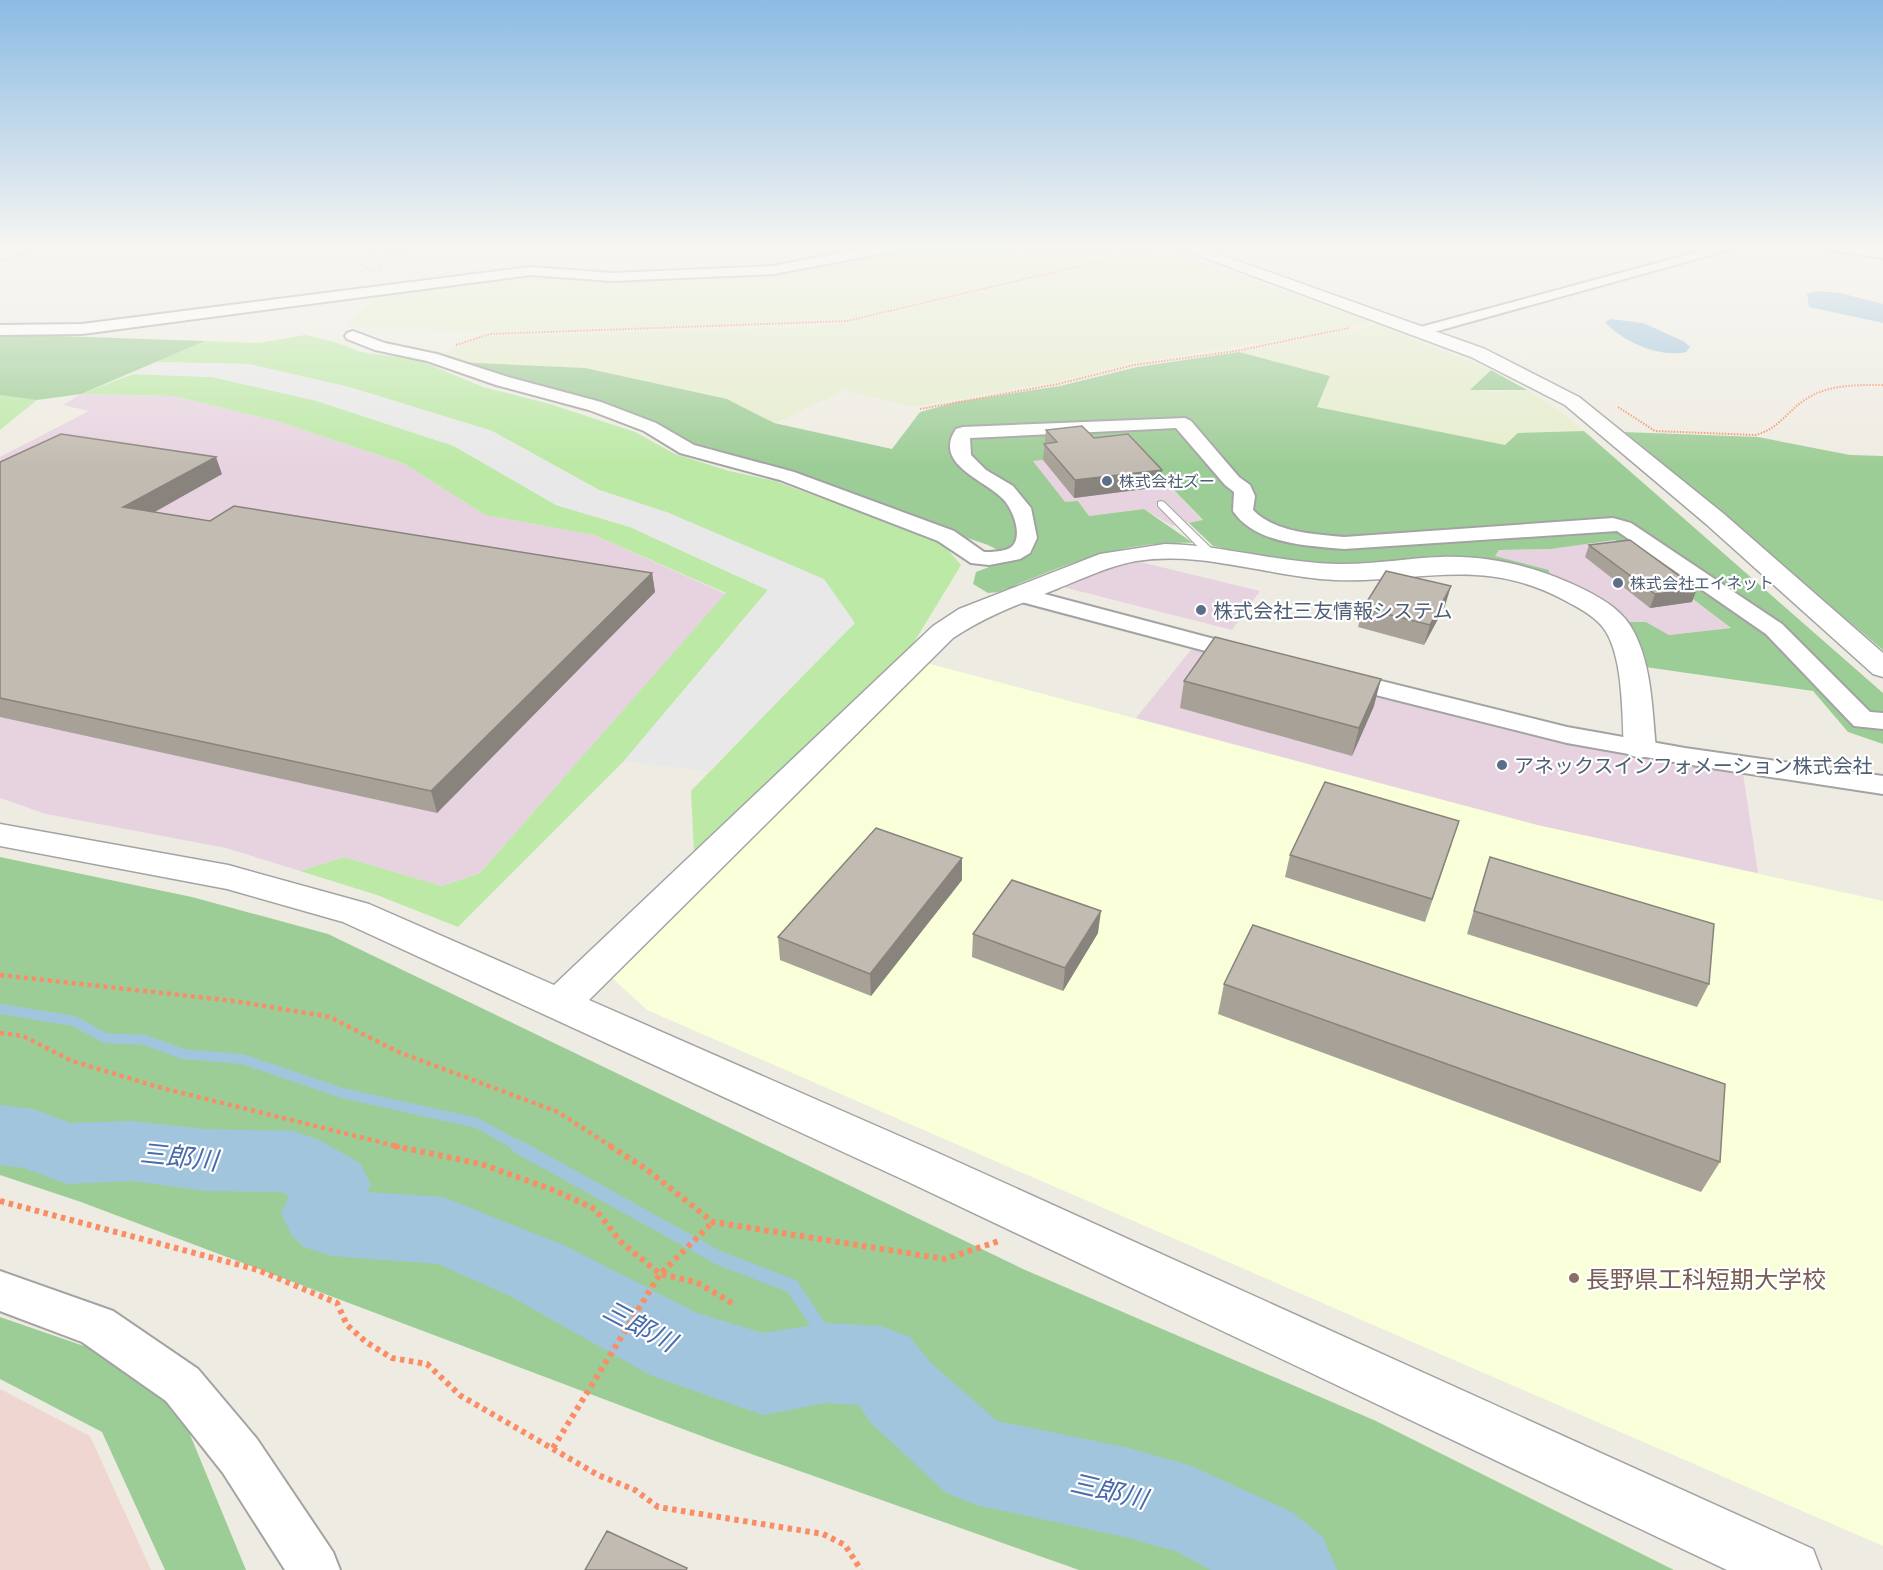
<svg xmlns="http://www.w3.org/2000/svg" width="1883" height="1570" font-family="'Noto Sans','Noto Sans JP',sans-serif">
  <style>
    .commercial { fill: #efd6d0 }
    .industrial { fill: #e7d3e0 }
    .education { fill: #f9ffd9 }
    .farmland { fill: #e5edcc }
    .grass { fill: #bce9a6 }
    .forest { fill: #9dcd96 }
    .parking { fill: #e8e8e8 }
    .water { fill: #a1c5dc }
    .lines { fill: none; stroke-linecap: round; stroke-linejoin: round }
    .stream-far1 { stroke: #a1c5dc; stroke-width: 10 }
    .stream { stroke: #a1c5dc; stroke-width: 14 }
    .river { fill: #a1c5dc; fill-rule: evenodd }
    .service-casing { stroke: #a3a3a3; stroke-width: 2 }
    .minor-casing { stroke: #a3a3a3; stroke-width: 4 }
    .tertiary-casing { stroke: #a3a3a3; stroke-width: 3 }
    .path-far2 { stroke: #fa8d66; stroke-width: 2; stroke-dasharray: 1.5 1.5; stroke-linecap: butt }
    .path-far1 { stroke: #fa8d66; stroke-width: 4.5; stroke-dasharray: 4 4; stroke-linecap: butt }
    .path { stroke: #fa8d66; stroke-width: 6; stroke-dasharray: 4.5 4.5; stroke-linecap: butt }
    .service { fill: #fff; fill-rule: evenodd }
    .minor { fill: #fff; fill-rule: evenodd }
    .tertiary { fill: #fff; fill-rule: evenodd }
    .wall { fill: #a7a198 }
    .shaded-wall { fill: #88837c }
    .building { fill: #c2bbb1; stroke: #88837c; stroke-width: 1.5 }
    .service-dot { fill: #5c6f8a; stroke: #fff; stroke-width: 2 }
    .education-dot { fill: #8d6e63; stroke: #fff; stroke-width: 2 }
    .labels { text-anchor: middle; dominant-baseline: central; stroke-width: 4.5; stroke-linejoin: round; paint-order: stroke }
    .far-service-label { font-size: 16px; fill: #4e5e75; stroke: #fff; text-anchor: start }
    .service-label { font-size: 20px; fill: #4e5e75; stroke: #fff; text-anchor: start }
    .near-education-label { font-size: 24px; fill: #785e54; stroke: #fff; text-anchor: start }
    .near-water-label { font-size: 26px; font-style: italic; fill: #496aac; stroke: #fff }
  </style>
  <rect width="100%" height="100%" fill="#eeece2"/>
  <path class="commercial" d="M0 1389 90 1436 151 1570H0Z"/>
  <path class="industrial" d="M81 394 174 396 280 422 405 464 485 515 594 535 726 594 480 873 442 886 344 857 300 871 226 848 46 814 0 798V457L89 411 63 405Z
    M1135 450 1203 521 1172 526 1144 509 1089 516 1078 501 1065 503 1033 461Z
    M1615 540 1731 628 1669 635 1646 622H1624L1547 575 1549 571 1494 556 1499 550 1551 549Z
    M1128 559 1260 591 1232 630 1059 586Z
    M1194 646 1463 719 1567 742 1743 773 1758 873 1537 825 1136 718Z"/>
  <path class="education" d="M923 662 1537 825 1883 901V1546L647 1010 610 976Z"/>
  <path class="farmland" d="M911 246H1154L847 319 493 332 347 326 380 291 530 274 780 272Z
    M1145 252 1157 256 1179 254 1370 322 1306 336 1131 363 1055 382 913 407 845 390 774 423 727 399 585 368 457 362 439 356 475 339 490 336 816 327 851 323Z
    M1378 325 1491 370 1471 389 1494 392 1527 390 1556 408 1584 431 1519 433 1505 445 1317 407 1329 376 1239 352Z"/>
  <path class="grass" d="M305 335 335 342 361 352 418 360 483 387 550 404 635 432 675 454 729 471 775 481 942 543 961 565 907 654 694 853 691 791 854 623 669 513 599 490 492 431 349 387 248 364 156 362 205 341 259 343Z
    M133 374 212 377 317 401 454 446 556 505 630 527 768 590 624 761 458 927 377 895 300 871 344 857 442 886 480 873 726 593 594 535 485 515 405 464 280 422 174 396 81 394Z
    M0 395 37 400 0 430Z"/>
  <path class="forest" d="M0 334 205 341 81 394 37 400 0 395Z
    M1239 352 1330 376 1317 407 1505 445 1518 433 1584 431 1883 693V744L1848 732 1813 691 1645 667 1641 647 1624 622H1646L1669 635 1731 628 1615 540 1551 549 1499 550 1495 556 1549 570V573L1544 574 1353 568 1285 562 1213 546 1189 523 1203 520 1135 450 1033 461 1065 502 1078 501 1089 516 1144 509 1193 543C1121 540 1065 565 999 592L988 593 973 584 976 572 1013 558 988 545 696 446 457 362 585 368 727 399 774 423 892 449 920 412 957 402 1060 386 1137 367Z
    M1491 370 1527 390H1470Z
    M1623 432 1758 437 1850 455 1883 456V650Z
    M0 857 192 897 328 934 1023 1269 1376 1421 1674 1570H1079L712 1440 81 1202 0 1175Z
    M0 1317 87 1347 179 1408 246 1570H165L102 1432 0 1379Z"/>
  <path class="parking" d="M156 362 248 364 349 387 492 431 599 490 669 513 824 579 855 623 708 772 624 761 768 590 630 527 556 505 454 446 317 401 212 377 133 374Z"/>
  <path class="water" d="M1817 291 1840 293 1883 304V323L1809 307 1807 294Z
    M1611 319 1643 323 1685 342 1690 347 1686 352C1660 358 1623 342 1605 322Z"/>
  <g class="lines">
    <path class="stream-far1" d="M0 1009 74 1021 105 1038 145 1040 183 1054 242 1059 342 1093 477 1123 520 1147"/>
    <path class="stream" d="M517 1146 719 1258 792 1286 831 1344 826 1363"/>
    <path class="river" d="M0 1105 33 1109 71 1123 132 1121 205 1129 293 1131 319 1140 360 1163 371 1185 367 1192 443 1197 566 1246 697 1313 763 1333 826 1323 881 1326 910 1337 930 1362 997 1421 1125 1447 1189 1465 1292 1512 1323 1537 1337 1570H1211L1175 1551 1125 1537 976 1505 945 1492 870 1422 859 1405 826 1403 763 1415 652 1376 510 1296 438 1264 331 1256 304 1247 292 1236 281 1213 289 1196 282 1192 205 1191 132 1181 67 1184 24 1168 0 1165Z"/>
    <g class="service-casing">
      <path id="service" d="M1161 501 1164 502 1213 550V554H1205L1158 506V502Z"/>
    </g>
    <g class="minor-casing">
      <path id="minor" d="M877 246H907L901 250 773 274 612 281 530 275 82 334 0 335V325L82 324 530 267 612 273 773 266Z
        M1720 246H1743L1423 335H1413L1410 332 1413 329Z
        M1825 246H1860L1883 250V258L1831 250Z
        M353 331 385 343 437 354 508 377 601 402 656 423 694 445 794 472 954 531 984 552C993 552 1009 552 1014 544 1022 532 1012 509 1004 500 986 480 932 465 956 429L963 427 1185 418 1191 421 1239 477 1250 485 1255 496 1253 510C1276 533 1314 534 1344 537L1613 518 1631 523 1782 624 1870 712 1883 713V729L1854 726 1766 634 1617 531 1344 549C1308 546 1255 544 1233 511L1234 492 1225 485 1176 428 970 438 971 455 986 470 1013 486 1031 508 1037 538 1030 553 1020 559 989 565 971 563 938 541 780 480 680 453 644 431 589 410 496 385 427 361 375 350 347 339 345 336 347 333Z
        M1018 587 1256 650 1259 655 1256 660 1247 662 1010 599 1006 594 1010 589Z
        M1341 671 1567 727 1685 748 1883 776V794L1685 764 1567 743 1332 684 1328 679 1332 674Z
        M0 1271 113 1311 198 1369 257 1439 333 1552 340 1570H285L223 1473 166 1401 82 1342 0 1311Z"/>
    </g>
    <g class="tertiary-casing">
      <path id="tertiary" d="M1173 246H1196L1485 349 1579 397 1724 514 1883 653V677L1873 674 1706 524 1565 405 1471 357Z
        M1165 544C1223 545 1279 563 1337 564 1372 565 1406 558 1441 557 1491 555 1542 568 1587 591 1606 601 1624 612 1634 632 1652 667 1652 709 1656 748L1651 755 1640 758 1629 755 1624 748C1622 716 1624 650 1601 625 1591 614 1577 607 1564 600 1477 553 1409 587 1320 579 1259 573 1197 551 1136 561 1109 566 1084 578 1059 588 1022 603 986 616 953 638L589 1000 936 1152 1813 1549 1821 1570H1727L904 1180 343 922 227 889 0 846V824L228 865 369 904 554 985 933 626 959 609 1100 554Z"/>
    </g>
    <path class="path-far2" d="M0 261 48 246
      M373 271 359 264 363 258 387 246
      M379 271 385 257 421 246
      M456 345 490 334 847 321 1160 247
      M1618 407 1655 431 1755 435C1777 430 1785 414 1803 401 1827 384 1855 385 1883 385
      M920 409 1058 384 1134 365 1236 351 1349 328"/>
    <path class="path-far1" d="M0 975 234 1001 330 1017 396 1051 558 1112 612 1147
      M0 1033 23 1036 72 1061 158 1087 400 1147"/>
    <path class="path" d="M394 1146 481 1164 551 1189 595 1209 621 1242 660 1274 696 1282 732 1303
      M610 1146 646 1169 713 1222 945 1259 999 1241
      M0 1201 258 1270 337 1303 347 1325 366 1342 392 1358 427 1364 461 1396 598 1475 635 1490 658 1507 823 1534 845 1545 861 1570
      M553 1448 660 1274 713 1222"/>
    <use href="#service" class="service"/>
    <use href="#minor" class="minor"/>
    <use href="#tertiary" class="tertiary"/>
  </g>
  <path class="wall" d="M1046 430 1094 438 1160 487 1074 498 1043 460Z
    M0 462 222 474 155 512 210 521 652 573 655 592 437 813 0 717Z
    M1589 545 1692 602 1650 608 1585 557Z
    M1445 606 1424 645 1358 627 1363 608Z
    M1184 681 1374 706 1352 756 1180 708Z
    M1452 843 1425 922 1285 877 1290 855Z
    M1490 857 1709 984 1697 1007 1467 934 1483 879Z
    M962 880 871 996 780 960 778 937Z
    M1098 933 1063 991 972 957 973 934Z
    M1224 984 1720 1162 1701 1192 1218 1014Z"/>
  <path class="shaded-wall" d="M216 457 222 474 131 525 123 507Z
    M1162 470 1160 487 1074 498 1075 480Z
    M652 573 655 592 437 813 431 791Z
    M1451 586 1445 606 1424 645 1430 625Z
    M1697 589 1692 602 1650 608 1655 594Z
    M1381 679 1374 706 1352 756 1359 728Z
    M962 858V880L871 996 870 974Z
    M1101 911 1098 933 1063 991 1065 968Z"/>
  <path class="building" d="M1082 426 1094 438 1128 434 1162 470 1075 480 1044 444 1057 442 1046 430Z
    M61 434 216 457 123 507 210 521 234 506 652 573 431 791 0 698V462Z
    M1630 540 1697 589 1655 594 1589 545Z
    M1386 571 1451 586 1430 625 1363 608Z
    M1215 637 1381 679 1359 728 1184 681Z
    M1325 782 1459 821 1432 899 1290 855Z
    M876 828 962 858 870 974 778 937Z
    M1490 857 1714 924 1709 984 1474 911Z
    M1012 880 1101 911 1065 968 973 934Z
    M1253 925 1725 1084 1720 1162 1224 984Z
    M607 1531 687 1568 686 1570H585Z"/>
  <linearGradient id="sky" x2="0" y2="1"><stop stop-color="#8bbbe3"/><stop offset="0.53" stop-color="#f7f6f2"/><stop offset="1" stop-color="#f7f6f2" stop-opacity="0"/></linearGradient>
  <rect width="1883" height="466" fill="url(#sky)"/>
  <g class="service-dot">
    <circle cx="1107" cy="481" r="6"/>
    <circle cx="1618" cy="583" r="6"/>
    <circle cx="1201" cy="610" r="6"/>
    <circle cx="1502" cy="765" r="6"/>
  </g>
  <circle class="education-dot" cx="1574" cy="1278" r="6"/>
  <g class="labels">
    <g class="far-service-label">
      <text x="1119" y="481">株式会社ズー</text>
      <text x="1630" y="583">株式会社エイネット</text>
    </g>
    <g class="service-label">
      <text x="1213" y="610">株式会社三友情報システム</text>
      <text x="1514" y="765">アネックスインフォメーション株式会社</text>
    </g>
    <g class="near-education-label">
      <text x="1586" y="1278">長野県工科短期大学校</text>
    </g>
    <g class="near-water-label">
      <text transform="translate(179 1156) rotate(6)">三郎川</text>
      <text transform="translate(640 1325) rotate(28)">三郎川</text>
      <text transform="translate(1109 1490) rotate(13)">三郎川</text>
    </g>
  </g>
</svg>
